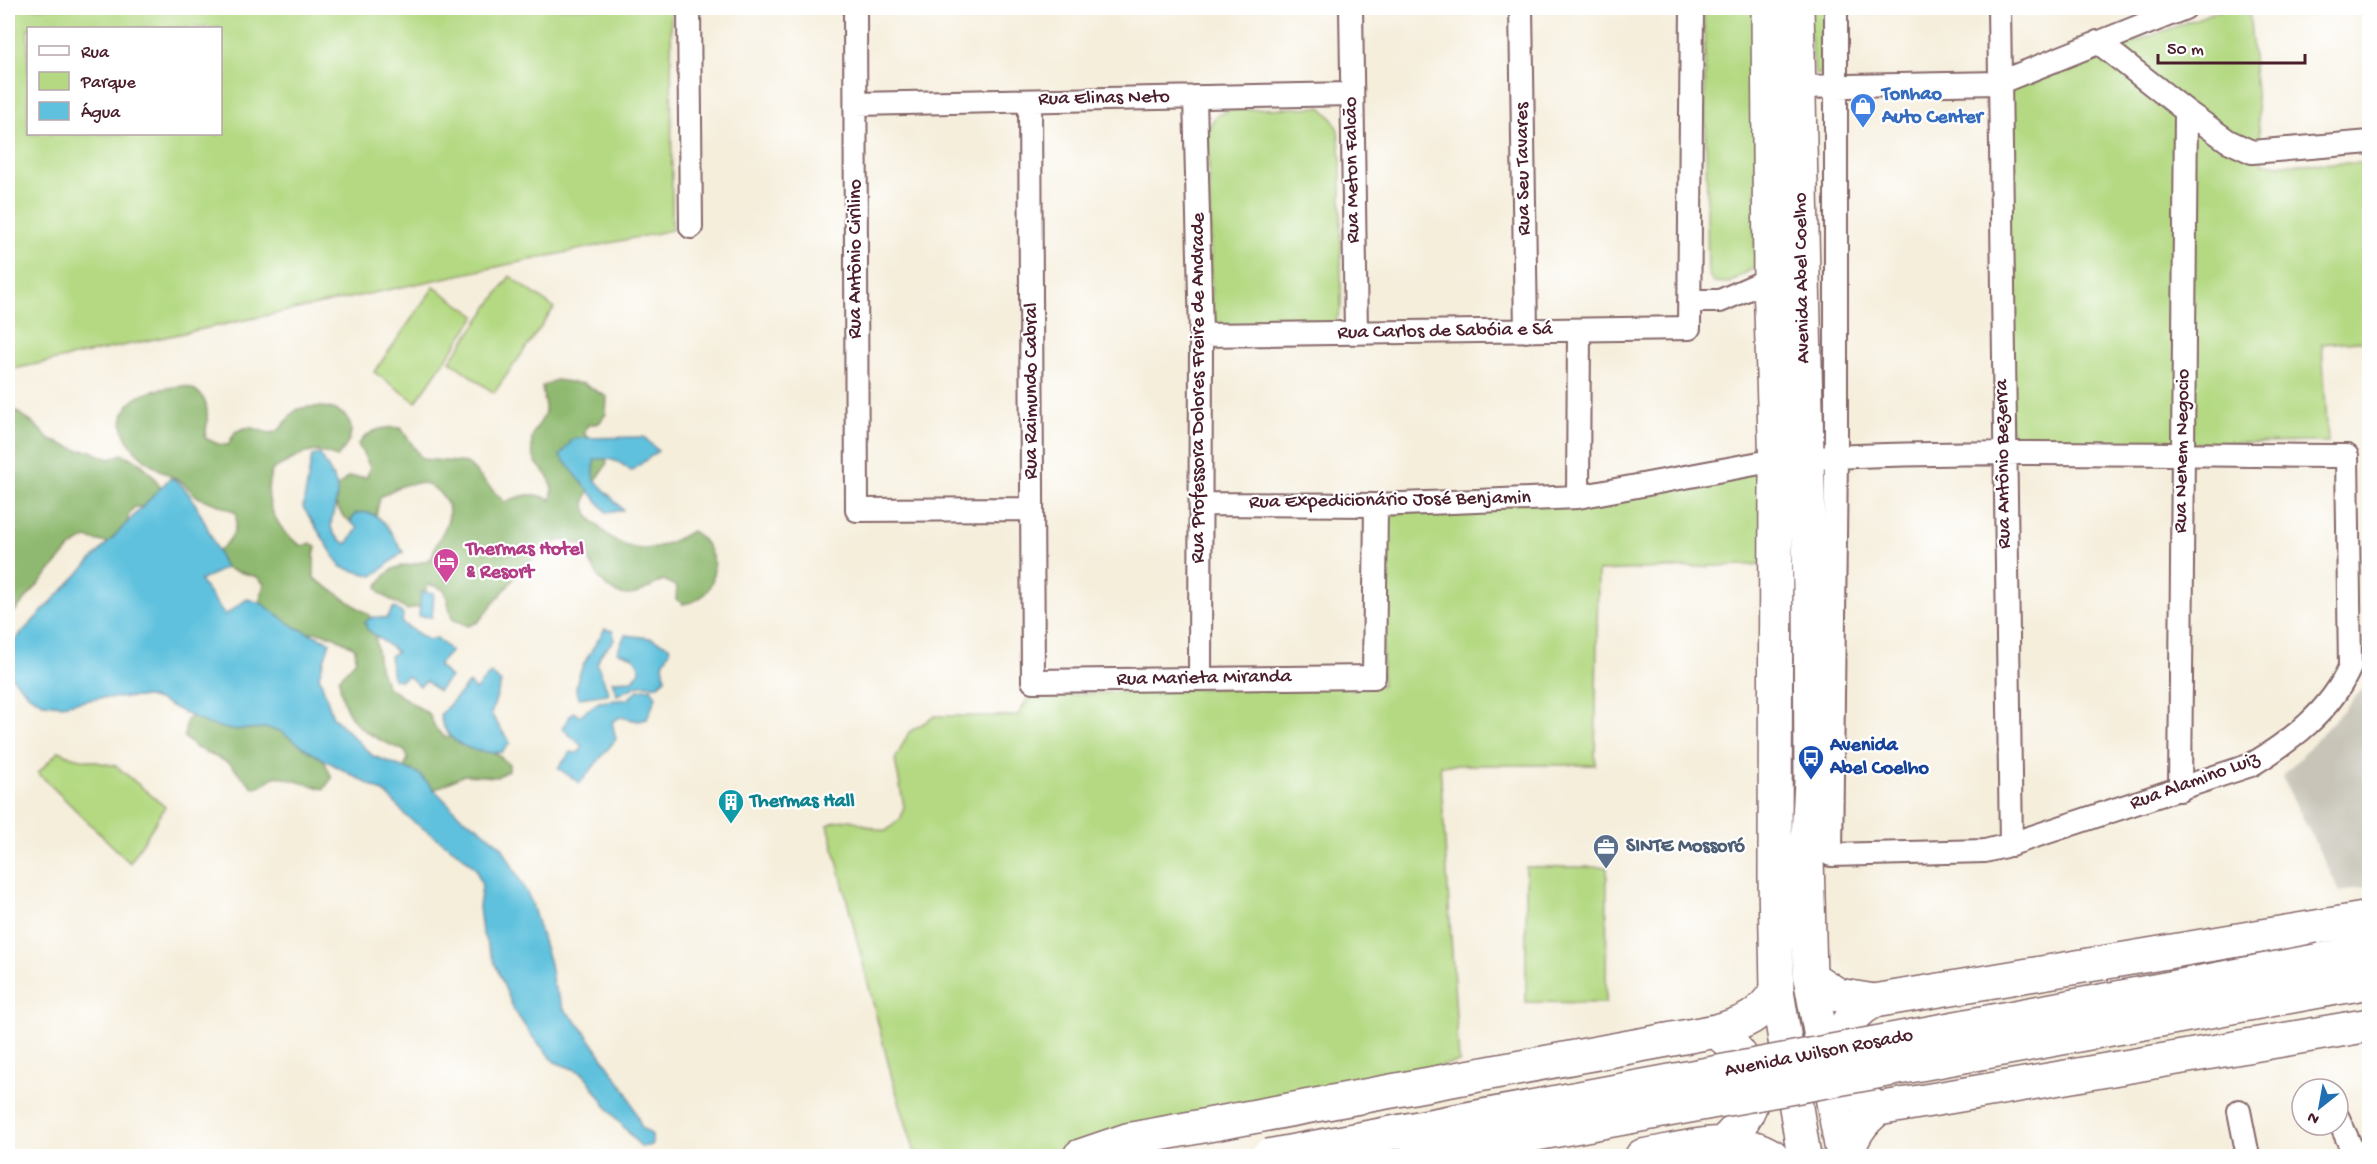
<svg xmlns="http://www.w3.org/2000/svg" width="2377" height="1164" font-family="'Gochi Hand',sans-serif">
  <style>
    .industrial { fill: #c8c4b8 }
    .green { fill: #b4d982; stroke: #7f7c56; stroke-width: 1.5; fill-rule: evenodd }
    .forest { fill: #8fb970; stroke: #6c6c4e; stroke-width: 1.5 }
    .water { fill: #5fc1dd; stroke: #547084; stroke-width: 1.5 }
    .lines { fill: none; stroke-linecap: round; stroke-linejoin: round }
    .street-casing { stroke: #866769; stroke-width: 26 }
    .secondary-casing { stroke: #866769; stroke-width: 36 }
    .highway-casing { stroke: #866769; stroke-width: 36 }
    .street { stroke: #fff; stroke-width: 22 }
    .secondary { stroke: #fff; stroke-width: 33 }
    .highway { stroke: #fff; stroke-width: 33 }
    .highway-bridge-casing { stroke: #866769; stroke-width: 36; stroke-linecap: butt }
    .highway-bridge { stroke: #fff; stroke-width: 33 }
    .labels { text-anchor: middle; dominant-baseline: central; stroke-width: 4.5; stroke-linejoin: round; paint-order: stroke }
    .shop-label { font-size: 20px; font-weight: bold; fill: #366cbe; stroke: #fff; text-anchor: start }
    .street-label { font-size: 20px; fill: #4a1f2b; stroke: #fff }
    .hotel-label { font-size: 20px; font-weight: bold; fill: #b23c85; stroke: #fff; text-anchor: start }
    .transit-label { font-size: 20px; font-weight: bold; fill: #164399; stroke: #fff; text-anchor: start }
    .culture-label { font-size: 20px; font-weight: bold; fill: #0d838f; stroke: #fff; text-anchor: start }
    .service-label { font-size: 20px; font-weight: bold; fill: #4e5e75; stroke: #fff; text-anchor: start }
  </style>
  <rect width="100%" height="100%" fill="#fff"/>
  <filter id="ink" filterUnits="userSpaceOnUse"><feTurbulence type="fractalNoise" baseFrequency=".0167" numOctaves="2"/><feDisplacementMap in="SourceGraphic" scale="12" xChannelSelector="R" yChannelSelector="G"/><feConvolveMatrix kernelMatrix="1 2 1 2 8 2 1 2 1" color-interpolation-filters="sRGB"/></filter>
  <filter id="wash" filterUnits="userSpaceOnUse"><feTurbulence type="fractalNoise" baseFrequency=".008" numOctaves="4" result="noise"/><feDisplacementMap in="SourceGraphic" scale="24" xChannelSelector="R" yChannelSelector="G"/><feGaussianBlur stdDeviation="1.35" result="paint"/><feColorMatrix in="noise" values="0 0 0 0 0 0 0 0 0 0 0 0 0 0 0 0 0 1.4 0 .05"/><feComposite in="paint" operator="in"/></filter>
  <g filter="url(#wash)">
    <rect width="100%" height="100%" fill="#f5eedb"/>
    <path class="industrial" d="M2369 682V886L2340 892 2282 777Z"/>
    <path class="green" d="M8 8H671L672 230 8 370ZM28 28H220V134H28Z
      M1704 8H1758L1755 267 1729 283 1713 282 1708 273Z
      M1807 8H1827V66L1823 73 1815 75Z
      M2226 8H2249L2262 164 2369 163V340L2322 344 2328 442 2011 445 2005 90Z
      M1321 107 1331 117 1338 130 1341 157V307L1336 321 1324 329 1222 326 1214 318 1211 306 1208 128 1216 116 1229 110Z
      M510 276 554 308 494 393 450 361Z
      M434 287 476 316 416 402 374 372Z
      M1762 470 1764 564 1598 571 1595 765H1440L1459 1062 1144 1129 1049 1156H916L892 1078 828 825C855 812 861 828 886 831L901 818 904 806 895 760 909 732 935 716H1017L1029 697 1177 689 1382 685 1385 523 1388 514Z
      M59 751 72 757 116 766 165 807 130 863 38 773Z
      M1526 867H1607L1606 1003 1526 1002Z"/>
    <path class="forest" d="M556 380 584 384 607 397 606 414 599 423 588 425 584 433 603 452 607 463C602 475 585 490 585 504 585 513 592 521 599 527 631 559 657 552 692 531 722 548 723 599 683 604L676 599 677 587 664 580C653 584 641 595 629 595 602 596 592 564 582 545L562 540 552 544 526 564 478 622 468 626 452 619 445 591 436 586 427 585 422 606 407 610 381 594 377 587C395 556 409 571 432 558 434 542 448 530 449 514 450 500 434 484 420 483 405 482 392 490 380 497L375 520 358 527 343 516 336 505 337 487 348 477H367L370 467 358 444C370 430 382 426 401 428L422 459 467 463 504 502C523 495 532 491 551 500 557 471 534 472 532 450 529 427 543 426 545 411 546 404 543 394 542 387Z
      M183 386C211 391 209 414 205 438L218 444 228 445 235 432C240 430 247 426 252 428 260 429 267 435 275 432 286 428 289 410 302 408 341 401 369 423 337 457L318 451 305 453 273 469C260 497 276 531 302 546L311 543 316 547 314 555V578L369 615 375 635 379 665 387 687 429 714 436 729 445 737 477 738 509 764V770L497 777 464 775 428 793 401 776 408 758 405 751C365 734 344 725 339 679L356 660 355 648 333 636 317 632 292 634 257 612 264 584 257 577 225 568 217 552C231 541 238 530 236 513 224 506 214 503 202 499 192 495 186 483 177 479 155 469 109 441 126 409 136 391 164 388 183 386Z
      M8 405 34 424 50 440 78 450 92 451 103 457 111 459 121 454C140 460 157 475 163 495L149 507H134L128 516 127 529 111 544 86 538 71 547 8 619Z
      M197 711 290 729 320 752 332 778 324 789 277 776C267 780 264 786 254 788L229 763 195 747 184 737 187 720Z"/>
    <path class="water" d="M644 437 658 451 631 471C620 461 608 456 594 460V479L623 510 607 513 560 456 572 440 580 438Z
      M320 454C325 464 336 479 337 489 339 513 317 529 347 544L358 528 350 522 356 513C382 508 391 533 403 552L373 576 341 567 303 507 312 456Z
      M170 478C192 482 215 547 225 568L200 581 225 615 247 599 261 603 293 626 330 642 319 676 333 717 373 756 418 773 461 817 476 825 502 847 531 901 550 964 553 984 564 1009 582 1028 628 1094 642 1128 652 1135V1145L641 1147 609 1110 587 1078 581 1072 555 1062 531 1035 514 1010 482 932 479 907 482 886 476 869 461 855 407 817 387 794 314 754 280 731 266 728 231 730 207 724 161 701 148 697 100 698 61 705 43 703 29 695 8 673 9 646Z
      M421 592 434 593 432 617 419 616Z
      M394 607 403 614 402 623 428 640 437 638 451 651 438 665 450 677 438 691 426 681 420 686 408 676 401 680 393 679 390 656 397 652 367 629 365 622 372 617 387 618Z
      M605 629 613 631 614 640 601 654 597 664 609 694 579 698C567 684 596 644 605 629Z
      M625 635 650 638 669 646 670 651 663 663 665 679 658 685H639L617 695 612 681 633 680 640 671C637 656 631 655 617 652Z
      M491 673 501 683 491 714 510 743 502 752C475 755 445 744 440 715L469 683 475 690Z
      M651 688 656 697 647 719 639 721 620 717 612 722 616 739 580 783 558 768 571 752 578 753 583 747 562 728 573 712 579 716 599 702 628 699 638 690Z"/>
  </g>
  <g filter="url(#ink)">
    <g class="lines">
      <g class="street-casing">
        <path id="street" d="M689 8 691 227
          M855 8 857 510 1032 509
          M1351 8 1356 333
          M1521 8 1526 331
          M1999 8 2011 845
          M2098 42 2186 111 2228 141 2252 152 2370 142
          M1799 87 1998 83 2185 8
          M1195 97 1201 335 1200 679
          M1030 101 1033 681 1374 677 1376 505
          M856 104 1352 94
          M1689 301H1720L1770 279
          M1201 335 1689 328 1692 8
          M1578 497 1579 330
          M1202 504 1376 505 1578 497 1776 460C1965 448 2157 455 2347 456L2350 667C2331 711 2291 741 2251 765L2005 846 1985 851 1831 855 1836 457V8
          M2180 790 2186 111
          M2239 1111 2248 1156
          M2338 1118 2355 1156"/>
      </g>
      <g class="secondary-casing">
        <path id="secondary" d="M1768 8 1770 279 1776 469 1775 878 1777 991 1804 1156
          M1797 8 1810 589 1811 781 1807 857 1810 977 1843 1156"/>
      </g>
      <g class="highway-casing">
        <path id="highway" d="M2321 960 2370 951
          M1810 977 1838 995 1874 1001 2370 918
          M2325 990 2370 982
          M1874 1001C1848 1015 1825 1049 1844 1079 1852 1093 1865 1101 1878 1109
          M1716 1031C1760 1066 1768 1101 1724 1142
          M1080 1156 1127 1140 1716 1031C1748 1022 1758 1017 1777 991
          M1642 1156C1685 1149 1732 1131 1772 1156
          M1847 1156C1852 1136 1861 1122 1878 1109L2370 1025"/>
      </g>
      <use href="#street" class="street"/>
      <use href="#secondary" class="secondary"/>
      <use href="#highway" class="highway"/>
      <g class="highway-bridge-casing">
        <path id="highway-bridge" d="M1268 1156 2321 960
          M1416 1156 2325 990"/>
      </g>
      <use href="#highway-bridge" class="highway-bridge"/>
    </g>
  </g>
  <defs>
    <g id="shop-pin" transform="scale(1.35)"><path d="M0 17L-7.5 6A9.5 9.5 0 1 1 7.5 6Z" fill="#3f7fe0" stroke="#fff"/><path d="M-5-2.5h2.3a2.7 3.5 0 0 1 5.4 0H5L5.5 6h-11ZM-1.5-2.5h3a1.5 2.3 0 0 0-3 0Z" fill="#fff"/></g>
    <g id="hotel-pin" transform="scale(1.35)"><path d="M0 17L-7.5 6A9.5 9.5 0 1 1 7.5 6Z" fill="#d1479c" stroke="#fff"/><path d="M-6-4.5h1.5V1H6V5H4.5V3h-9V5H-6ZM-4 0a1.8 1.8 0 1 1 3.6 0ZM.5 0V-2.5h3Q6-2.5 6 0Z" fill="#fff"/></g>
    <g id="bus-pin" transform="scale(1.35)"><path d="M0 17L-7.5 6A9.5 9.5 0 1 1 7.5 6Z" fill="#1a4fb4" stroke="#fff"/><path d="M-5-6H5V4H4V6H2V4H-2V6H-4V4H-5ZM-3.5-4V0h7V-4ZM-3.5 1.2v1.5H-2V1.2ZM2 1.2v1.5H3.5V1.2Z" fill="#fff"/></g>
    <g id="building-pin" transform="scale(1.35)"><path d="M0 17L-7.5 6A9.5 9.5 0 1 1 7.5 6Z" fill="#0f9aa8" stroke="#fff"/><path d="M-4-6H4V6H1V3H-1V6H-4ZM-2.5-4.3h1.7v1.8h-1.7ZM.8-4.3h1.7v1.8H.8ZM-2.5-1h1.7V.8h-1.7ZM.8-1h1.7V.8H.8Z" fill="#fff"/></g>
    <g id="office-pin" transform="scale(1.35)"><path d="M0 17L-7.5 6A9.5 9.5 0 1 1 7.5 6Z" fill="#5c6f8a" stroke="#fff"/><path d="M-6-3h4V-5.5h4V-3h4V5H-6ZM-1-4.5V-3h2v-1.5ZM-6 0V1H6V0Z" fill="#fff"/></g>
  </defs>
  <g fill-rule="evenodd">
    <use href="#shop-pin" x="1863" y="106"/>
    <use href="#hotel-pin" x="446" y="561"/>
    <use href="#bus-pin" x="1811" y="758"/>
    <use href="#building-pin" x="731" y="802"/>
    <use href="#office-pin" x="1606" y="847"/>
  </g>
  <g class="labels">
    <g class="shop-label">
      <text x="1882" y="95">Tonhao<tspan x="1882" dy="23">Auto Center</tspan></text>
    </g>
    <g class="street-label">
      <text transform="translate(1104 99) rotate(-1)">Rua Elinas Neto</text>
      <text transform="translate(1524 169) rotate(-91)">Rua Seu Tavares</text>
      <text transform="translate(1353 170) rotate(-91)">Rua Meton Falcão</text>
      <text transform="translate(856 259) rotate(-90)">Rua Antônio Cirilino</text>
      <text transform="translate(1803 278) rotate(-91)">Avenida Abel Coelho</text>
      <text transform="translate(1445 332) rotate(-1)">Rua Carlos de Sabóia e Sá</text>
      <text transform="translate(1199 388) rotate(-90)">Rua Professora Dolores Freire de Andrade</text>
      <text transform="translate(1032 391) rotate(-90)">Rua Raimundo Cabral</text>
      <text transform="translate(2183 451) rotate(-89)">Rua Nenem Negocio</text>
      <text transform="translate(2004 464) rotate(-91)">Rua Antônio Bezerra</text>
      <text transform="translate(1390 501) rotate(-1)">Rua Expedicionário José Benjamin</text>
      <text transform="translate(1204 679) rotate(-1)">Rua Marieta Miranda</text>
      <text transform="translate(2195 782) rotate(-20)">Rua Alamino Luiz</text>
      <text transform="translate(1819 1054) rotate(-11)">Avenida Wilson Rosado</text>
    </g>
    <g class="hotel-label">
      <text x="466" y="550">Thermas Hotel<tspan x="466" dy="23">&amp; Resort</tspan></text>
    </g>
    <g class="transit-label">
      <text x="1830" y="746">Avenida<tspan x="1830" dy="23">Abel Coelho</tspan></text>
    </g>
    <g class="culture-label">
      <text x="750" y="802">Thermas Hall</text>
    </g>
    <g class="service-label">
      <text x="1626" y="847">SINTE Mossoró</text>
    </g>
  </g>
  <rect width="2377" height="1164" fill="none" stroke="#fff" stroke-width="30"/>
  <rect x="27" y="27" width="195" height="108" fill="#ffffff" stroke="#b7a5aa" stroke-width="1.5"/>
  <rect x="39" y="46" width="30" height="9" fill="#ffffff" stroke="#b7a5aa" stroke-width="1.5"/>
  <text x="81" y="57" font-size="18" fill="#4a1f2b">Rua</text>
  <rect x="39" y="72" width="30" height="18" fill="#b4d982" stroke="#b7a5aa" stroke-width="1.5"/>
  <text x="81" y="87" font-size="18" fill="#4a1f2b">Parque</text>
  <rect x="39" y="102" width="30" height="18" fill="#5fc1dd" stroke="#b7a5aa" stroke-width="1.5"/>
  <text x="81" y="117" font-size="18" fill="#4a1f2b">Água</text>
  <g transform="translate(2320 1107) rotate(211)"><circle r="28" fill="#ffffff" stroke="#b7a5aa" stroke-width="1.5"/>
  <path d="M0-4.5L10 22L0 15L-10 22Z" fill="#1f6fb2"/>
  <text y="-9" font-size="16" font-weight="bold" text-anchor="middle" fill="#4a1f2b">N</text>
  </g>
  <path d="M2158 54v9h147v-9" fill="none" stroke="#4a1f2b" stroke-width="3"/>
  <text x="2167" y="54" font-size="18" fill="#4a1f2b" stroke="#ffffff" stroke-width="4.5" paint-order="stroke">50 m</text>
</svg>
